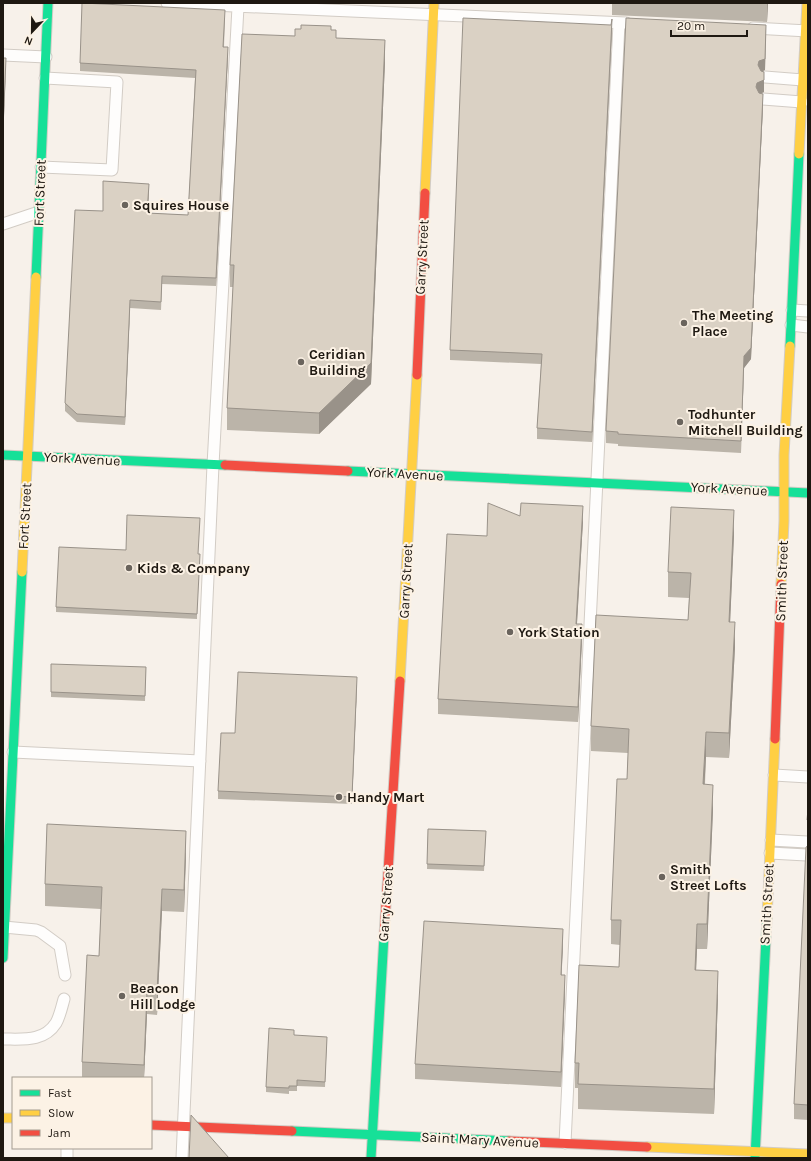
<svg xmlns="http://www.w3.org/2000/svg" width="811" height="1161" font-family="Karla,sans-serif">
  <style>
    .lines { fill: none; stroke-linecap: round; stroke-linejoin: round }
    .lane-casing { stroke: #d2ccc5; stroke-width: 13 }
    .fast-casing { stroke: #d2ccc5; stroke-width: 11 }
    .slow-casing { stroke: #d2ccc5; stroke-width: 11 }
    .jam-casing { stroke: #d2ccc5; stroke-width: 11 }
    .lane { stroke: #fefdfc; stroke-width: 11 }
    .fast { stroke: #16e098; stroke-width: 9 }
    .slow { stroke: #ffcf43; stroke-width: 9 }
    .jam { stroke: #f24e42; stroke-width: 9 }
    .wall { fill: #bbb4a9 }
    .shaded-wall { fill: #999289 }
    .building { fill: #dad1c4; stroke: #999289 }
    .poi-dot { fill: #6a645d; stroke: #fcf2e5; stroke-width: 1.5 }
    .labels { text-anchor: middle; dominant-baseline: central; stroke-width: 4; stroke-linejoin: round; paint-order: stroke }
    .street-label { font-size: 14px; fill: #1e1811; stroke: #fcf2e5 }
    .poi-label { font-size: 14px; font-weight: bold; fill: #1e1811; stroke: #fcf2e5; text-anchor: start }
  </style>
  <rect width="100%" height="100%" fill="#f7f1ea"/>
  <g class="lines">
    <g class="lane-casing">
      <path id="lane" d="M167 3 626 23
        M753 28 808 31
        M3 55 46 57
        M765 77 803 80
        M763 99 802 102
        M41 167 112 170 117 82 45 78
        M3 224 39 212
        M792 310 808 311
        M791 325 808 327
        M13 752 200 761
        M774 775 808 777
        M771 840 807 842
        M770 853 806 855
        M4 927 36 930 41 932 60 946 65 975
        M3 1039C23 1039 44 1042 56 1023 60 1016 62 1006 64 999
        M565 1143 619 23
        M67 1158V1148
        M182 1158 213 465 238 7"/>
    </g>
    <g class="fast-casing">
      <path id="fast" d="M36 277 48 3
        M790 346 799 154
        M3 455 225 465
        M348 471 808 493
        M3 958 22 572
        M292 1131 509 1141
        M371 1158 384 936
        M755 1158 767 918"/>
    </g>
    <g class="slow-casing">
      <path id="slow" d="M799 154 807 3
        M425 193 434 3
        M22 572 36 277
        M781 584 784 521V455L790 346
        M400 681 417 375
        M767 918 775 739
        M3 1118H13
        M647 1147 808 1154"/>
    </g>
    <g class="jam-casing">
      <path id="jam" d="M417 375 425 193
        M225 465 348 471
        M775 739 781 584
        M384 936 400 681
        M151 1125 292 1131
        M509 1141 647 1147"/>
    </g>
    <use href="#lane" class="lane"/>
    <use href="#fast" class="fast"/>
    <use href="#slow" class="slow"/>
    <use href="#jam" class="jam"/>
  </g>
  <path class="wall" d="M612 3H768L767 22 612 15Z
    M225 18 224 47 228 55 216 286 162 284 161 310 130 308 125 425 77 422 65 411V403L103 211 149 192 147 213 188 215 195 78 80 71V63Z
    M612 29 592 442 537 439V428L541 364 450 360V350Z
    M331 30 336 38 385 62 371 384 319 434 227 430V408L233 287H230V265L295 36Z
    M766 36 765 70 762 71 764 84V92L760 94 763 106 751 359 744 368 741 453 618 446V444L606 443V431Z
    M520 516 583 521 577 624 582 639 578 722 438 714V699L487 536Z
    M734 535 730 622 735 647 729 758 706 757 705 784 713 810 707 949H697L696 970 718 995 714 1114 578 1109V1088H575V1063L619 967 620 945 611 944V920L627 779 628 753 591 751V726L688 620 689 598 668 597V572Z
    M198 554 197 619 56 612V607Z
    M146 667 145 701 51 697V692Z
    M357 685 352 804 218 799V791L235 733Z
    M808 809V835H807Z
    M428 829 486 831 484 871 427 869Z
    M808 846V1120L794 1119V1104Z
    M186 853 184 912 162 911 157 1015 147 1014 144 1078H82V1062L99 956 101 909 45 906V884Z
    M563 944 561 975 565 990 561 1087 415 1079V1064Z
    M294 1036 327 1037 325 1087 297 1086V1091H289V1094L266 1092V1087Z"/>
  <path class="shaded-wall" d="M767 3H768L767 22Z
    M612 19V29L592 442V432Z
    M766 25 765 70 759 73 758 65Z
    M385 40V62L371 384 319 434V413Z
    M228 47V55L216 286V278Z
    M6 58V67L3 139V129Z
    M764 72V92L757 95 756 87 757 83Z
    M763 94V106L751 359 744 368 741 453 744 356Z
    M149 184V192L147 221V213Z
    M130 300V308L125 425V417Z
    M583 506V521L576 639V624Z
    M734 510V535L729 647V622Z
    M735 622V647L729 758V733Z
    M582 624V639L578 722V707Z
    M357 677V685L352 804V797Z
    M706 732V757L703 809V784Z
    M713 785V810L707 949V924Z
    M186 831V853L184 912V890Z
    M162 889V911L157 1015V992Z
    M697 924V949L695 995V970Z
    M563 929V944L561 989V975Z
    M718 971V995L714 1114V1089Z
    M565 975V990L561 1087V1072Z
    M147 992V1014L144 1078V1065Z"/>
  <path class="building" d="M82 3 225 10 223 47H228L216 278 162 276 161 302 130 300 125 417 77 414 65 403 75 210 103 211V181L149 184 147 213 188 215 196 70 80 63Z
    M463 18 611 25 612 19 592 432 537 428 542 354 450 350Z
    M626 18 766 25 765 59 759 61 758 65 761 71 764 72V80L757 83 756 87 759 93 763 94 751 348 744 356 741 441 618 434V432L606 431Z
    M301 25 331 26V30H336V38L385 40 371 363 319 413 227 408 234 265H230L242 34 295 36V29H301Z
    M3 58H6L3 129Z
    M488 503 520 516 521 503 583 506 576 624H582L578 707 438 699 447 534 487 536Z
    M671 507 734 510 729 622H735L729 733 706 732 703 784 713 785 707 924H697L695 970 718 971 714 1089 578 1084 579 1063H575L579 965 619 967 621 920H611L617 779H627L629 729 591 726 596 615 688 620 691 573 668 572Z
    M127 515 200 518 198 554H200L197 614 56 607 59 547 126 550Z
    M51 664 146 667 145 696 51 692Z
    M238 672 357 677 352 797 218 791 221 733H235Z
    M808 809V820H807Z
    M47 824 186 831 184 890 162 889 157 992H147L144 1065 82 1062 87 955 99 956 102 887 45 884Z
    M428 829 486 831 484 866 427 864Z
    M808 846V1105L794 1104 806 847Z
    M424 921 563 929 561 975H565L561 1072 415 1064Z
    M269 1028 294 1030V1035L327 1037 325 1082 297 1080V1086H289V1088L266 1087Z
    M191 1115 229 1158H189Z"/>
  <g class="poi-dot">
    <circle cx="125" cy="205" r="4"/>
    <circle cx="684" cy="323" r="4"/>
    <circle cx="301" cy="362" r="4"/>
    <circle cx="680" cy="422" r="4"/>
    <circle cx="129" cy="568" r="4"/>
    <circle cx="510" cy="632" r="4"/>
    <circle cx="339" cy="797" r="4"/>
    <circle cx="662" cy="877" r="4"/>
    <circle cx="122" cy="996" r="4"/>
  </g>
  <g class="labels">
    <g class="street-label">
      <text transform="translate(40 193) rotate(-88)">Fort Street</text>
      <text transform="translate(422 257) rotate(-87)">Garry Street</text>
      <text transform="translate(82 459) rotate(3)">York Avenue</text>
      <text transform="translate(405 474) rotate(3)">York Avenue</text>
      <text transform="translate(729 489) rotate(3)">York Avenue</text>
      <text transform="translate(25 516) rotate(-87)">Fort Street</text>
      <text transform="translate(406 581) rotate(-87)">Garry Street</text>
      <text transform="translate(782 581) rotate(-88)">Smith Street</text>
      <text transform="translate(386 904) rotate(-86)">Garry Street</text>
      <text transform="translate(767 904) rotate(-87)">Smith Street</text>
      <text transform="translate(480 1140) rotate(3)">Saint Mary Avenue</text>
    </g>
    <g class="poi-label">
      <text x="133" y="205">Squires House</text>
      <text x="692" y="315">The Meeting<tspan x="692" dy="16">Place</tspan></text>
      <text x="309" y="354">Ceridian<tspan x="309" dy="16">Building</tspan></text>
      <text x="688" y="414">Todhunter<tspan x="688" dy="16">Mitchell Building</tspan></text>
      <text x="137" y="568">Kids &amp; Company</text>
      <text x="518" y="632">York Station</text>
      <text x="347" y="797">Handy Mart</text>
      <text x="670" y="869">Smith<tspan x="670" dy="16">Street Lofts</tspan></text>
      <text x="130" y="988">Beacon<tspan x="130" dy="16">Hill Lodge</tspan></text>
    </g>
  </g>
  <rect width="811" height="1161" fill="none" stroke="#1e1811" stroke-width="8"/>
  <rect x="12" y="1077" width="140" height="72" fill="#fcf2e5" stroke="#a39b90"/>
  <rect x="20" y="1090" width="20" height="6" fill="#16e098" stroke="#a39b90"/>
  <text x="48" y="1097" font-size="12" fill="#1e1811">Fast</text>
  <rect x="20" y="1110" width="20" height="6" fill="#ffcf43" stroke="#a39b90"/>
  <text x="48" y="1117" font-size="12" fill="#1e1811">Slow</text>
  <rect x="20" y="1130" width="20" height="6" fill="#f24e42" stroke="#a39b90"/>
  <text x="48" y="1137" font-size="12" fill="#1e1811">Jam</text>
  <g transform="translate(32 32) rotate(202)" stroke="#fcf2e5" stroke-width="3" paint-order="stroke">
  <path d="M0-3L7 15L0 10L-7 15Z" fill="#1e1811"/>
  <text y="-6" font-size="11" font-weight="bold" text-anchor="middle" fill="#1e1811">N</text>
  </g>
  <path d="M671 30v6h76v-6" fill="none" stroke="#1e1811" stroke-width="2"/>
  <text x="677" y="30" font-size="12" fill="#1e1811" stroke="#fcf2e5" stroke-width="3" paint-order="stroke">20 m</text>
</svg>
